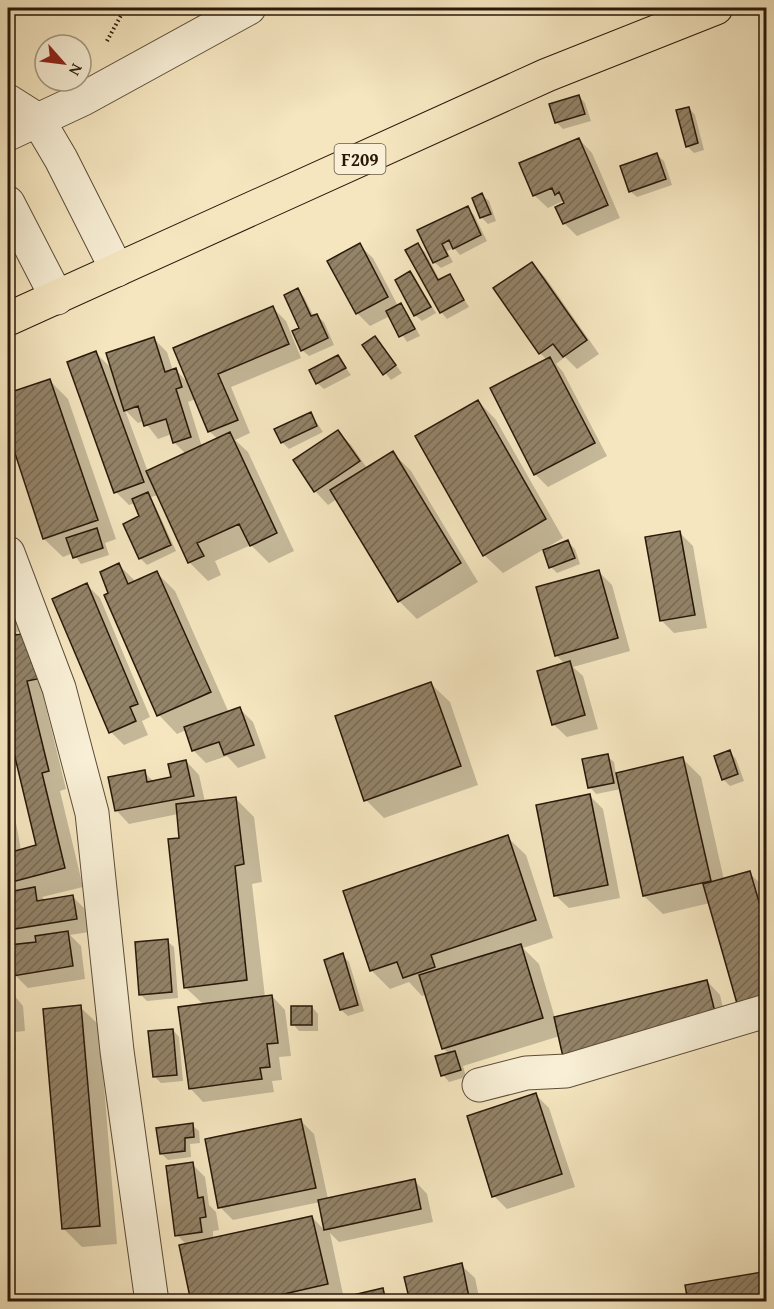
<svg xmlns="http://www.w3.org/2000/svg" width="774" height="1309" font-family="'Gentium Book Plus',serif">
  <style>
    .shadow { fill: #0003; fill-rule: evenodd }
    .building { fill: url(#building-hatch); stroke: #291809; stroke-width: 1.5 }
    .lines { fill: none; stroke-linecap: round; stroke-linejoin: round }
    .minor-casing { stroke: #5c4c37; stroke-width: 35 }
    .primary-casing { stroke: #291809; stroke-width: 35 }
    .path { stroke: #291809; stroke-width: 4; stroke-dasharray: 1.5 3; stroke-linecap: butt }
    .minor { stroke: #f8efd6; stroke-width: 33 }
    .primary { stroke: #f5e6c0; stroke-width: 33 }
    .labels { text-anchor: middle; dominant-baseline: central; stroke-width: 4.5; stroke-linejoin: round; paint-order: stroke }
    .shield { fill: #f8efd6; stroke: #675846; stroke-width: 1.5 }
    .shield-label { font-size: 18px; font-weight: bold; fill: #291809 }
  </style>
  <defs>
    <pattern id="building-hatch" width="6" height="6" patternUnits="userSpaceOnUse" patternTransform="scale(1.5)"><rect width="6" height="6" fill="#938368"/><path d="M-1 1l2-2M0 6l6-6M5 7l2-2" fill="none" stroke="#786a54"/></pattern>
  </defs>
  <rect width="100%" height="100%" fill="#f5e6c0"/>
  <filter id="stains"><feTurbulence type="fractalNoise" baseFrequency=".00333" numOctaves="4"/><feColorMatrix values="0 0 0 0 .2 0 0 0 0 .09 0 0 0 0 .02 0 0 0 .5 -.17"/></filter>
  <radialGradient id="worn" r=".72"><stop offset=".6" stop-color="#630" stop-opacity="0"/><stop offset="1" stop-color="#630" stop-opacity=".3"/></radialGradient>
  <path class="shadow" d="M579 96 585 103 591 121 563 129 557 123 551 105Z
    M689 108 695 115 704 150 694 153 687 146Z
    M579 139 592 153 620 218 577 236 564 223 566 204 563 201 548 208 534 195Z
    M657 155 664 161 672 185 637 197 630 191Z
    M482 195 489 201 496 221 488 224 481 217Z
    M467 208 474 215 487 241 460 255 454 248 447 251 453 262 441 268 434 262 419 231Z
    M359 245 373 258 398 306 401 305 407 312 420 336 407 342 390 316 370 326 357 313Z
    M418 245 425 252 440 281 449 276 469 307 447 319 441 312Z
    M532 264 545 277 599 354 577 369 565 357 556 364 563 372 607 456 548 487 535 474 547 360 540 353Z
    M410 273 436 313 422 321 415 315Z
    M298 290 304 297 314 317 317 316 324 322 334 345 309 356 302 350Z
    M273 308 286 321 301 358 231 387 250 433 235 440 248 452 294 551 269 563 251 545 215 561 221 575 208 581 189 562 158 495 151 497 176 551 147 565 140 558 141 517 135 503 129 505 116 492 96 353 112 369 154 339 167 352 173 371 176 370 190 385ZM196 399 210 432 218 439 202 447 188 402ZM125 410 138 423 144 421 158 439 172 434 174 442 186 454 148 472Z
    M375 338 402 373 391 380 364 346Z
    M338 357 351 375 324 389 317 383Z
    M50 381 68 399 116 539 105 543 109 555 81 564 73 553 63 557 44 539 8 427V395Z
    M478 401 496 420 563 538 503 573 484 555Z
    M311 414 323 432 289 449 282 442Z
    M338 432 351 445 367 468 393 453 411 471 478 582 417 619 399 601 337 499 328 505 315 491 295 461Z
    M680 533 693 546 707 628 674 633 661 620Z
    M568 542 575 549 580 564 557 573 551 567Z
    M119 565 136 582 157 573 175 591 229 713 240 709 253 722 266 758 238 768 227 756 206 763 193 750 186 730 177 734 159 715 106 596 110 593Z
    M598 571 612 585 630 651 573 667 583 676 598 729 567 737 553 724 565 664 556 655Z
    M8 582 21 631 16 632 60 696 44 699 66 789 60 791 83 887 42 897 46 901 73 897 86 910 89 932 70 935 81 946 85 979 28 988 15 975 10 944 8 945V777L21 851 38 846 8 721Z
    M87 585 100 598 150 717 142 721 148 735 124 745 111 732Z
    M431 684 450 702 478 785 384 818 366 800Z
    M730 752 736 759 744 781 730 786 723 779Z
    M607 756 614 762 616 774 683 759 701 777 724 880 749 873 763 886 766 899V1016L710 903 663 914 644 896 621 789 596 794 590 787Z
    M186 761 199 775 205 802 236 799 254 817 262 882 252 884 265 997 272 996 285 1010 291 1056 279 1057 282 1080 272 1081 274 1092 203 1102 190 1088 204 1005 185 987 178 814 129 824 116 810 144 772 154 782 173 778Z
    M590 796 603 809 620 898 569 908 555 895Z
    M507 837 526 855 553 938 523 948 539 964 555 1018 707 981 720 995 729 1033 560 1036 463 1066 466 1077 449 1082 443 1075 449 1054 443 1048 427 994 422 996 409 982 390 989 371 970Z
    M167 941 174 947 178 998 147 1001 140 994Z
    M342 955 349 962 364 1011 348 1016 341 1010Z
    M8 988 23 1006 25 1031 15 1032 16 1050 8 1051Z
    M80 1007 99 1025 117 1244 82 1247 63 1228Z
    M312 1007 318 1014V1031H299L293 1024Z
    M173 1030 179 1037 183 1081 161 1083 154 1076Z
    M536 1095 549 1108 575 1187 507 1209 494 1196Z
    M301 1121 314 1134 328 1199 414 1180 427 1194 433 1222 339 1242 330 1233 344 1299 382 1290 390 1302H193L187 1245 177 1235 192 1164 205 1177 209 1205 216 1212 219 1230 213 1231V1239L312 1217 326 1232 320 1202 233 1220 220 1207Z
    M192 1125 199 1131 200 1143 190 1144 191 1157 168 1160 161 1153Z
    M461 1265 475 1278 480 1302H411Z
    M762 1274 766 1279V1302H689Z"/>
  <path class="building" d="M579 95 585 114 555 123 549 104Z
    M689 107 698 143 686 147 676 110Z
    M579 138 608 205 563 224 555 207 564 203 559 192 555 195 552 188 533 196 519 163Z
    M657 153 666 179 629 192 620 166Z
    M482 193 491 214 480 218 472 198Z
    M468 206 481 235 453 249 449 240 442 244 448 256 433 263 417 230Z
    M360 243 388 297 356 314 327 261Z
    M418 243 438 280 450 274 464 300 440 313 405 250Z
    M532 262 587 340 563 357 553 344 539 354 493 288Z
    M410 271 431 307 414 316 395 280Z
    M298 288 311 316 317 314 328 338 301 351 292 331 299 328 284 295Z
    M401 303 415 329 399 337 386 311Z
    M273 306 289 344 218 374 238 420 208 432 173 348Z
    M375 336 396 365 383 375 362 345Z
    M154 337 165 372 176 368 182 387 176 389 191 437 173 443 166 419 144 426 138 406 124 411 106 353Z
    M96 351 144 482 114 493 67 362Z
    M338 355 346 368 316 384 309 370Z
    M550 357 595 443 534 475 490 388Z
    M50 379 98 520 43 539 8 432V393Z
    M478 400 546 519 483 556 415 436Z
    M311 412 317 426 281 443 274 429Z
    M338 430 360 461 314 492 293 460Z
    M230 432 277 533 250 546 239 524 197 543 204 556 188 563 146 471Z
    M393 451 461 563 398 602 330 490Z
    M148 492 171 545 139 559 123 524 139 516 132 499Z
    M97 528 103 548 73 558 66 538Z
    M680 531 695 615 660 621 645 537Z
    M568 540 575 558 549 568 543 550Z
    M119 563 128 584 157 571 211 692 157 716 104 595 108 593 100 572Z
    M599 570 618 638 555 656 536 587Z
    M87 583 138 704 130 707 136 721 109 733 52 599Z
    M13 626 15 635 23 634 42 678 27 681 49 771 42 773 65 868 8 883V853L36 845 8 728V628Z
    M570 661 585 715 552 725 537 671Z
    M431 682 461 766 364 801 335 716Z
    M240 707 254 745 224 755 219 742 192 751 184 727Z
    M730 750 738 774 722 780 714 756Z
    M608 754 614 783 588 788 582 759Z
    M683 757 711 881 643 896 616 773Z
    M186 760 194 796 115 811 108 777 145 770 147 782 171 777 168 764Z
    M590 794 608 885 554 896 536 805Z
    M236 797 244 864 235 866 247 980 184 988 168 839 179 838 176 804Z
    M508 835 536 920 431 955 435 967 403 978 397 962 370 971 343 891Z
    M750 871 766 926V999L738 1007 703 884Z
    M35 887 37 901 73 895 77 919 8 930V892Z
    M68 931 73 966 13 976 9 945 36 942 35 936Z
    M168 939 172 992 139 995 135 942Z
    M521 944 543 1018 442 1049 419 975Z
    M343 953 358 1005 340 1010 324 960Z
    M707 980 717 1020 563 1057 554 1017Z
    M272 995 278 1043 267 1044 270 1067 260 1068 262 1079 189 1089 178 1007Z
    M81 1005 100 1226 62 1229 43 1009Z
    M291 1006H312V1025H291Z
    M173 1029 177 1075 153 1077 148 1031Z
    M455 1051 461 1070 441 1076 435 1056Z
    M536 1093 562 1174 492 1197 467 1116Z
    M301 1119 316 1188 218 1208 205 1139Z
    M193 1123 194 1137 185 1138V1151L160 1154 156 1128Z
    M193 1162 198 1198 203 1197 206 1217 200 1218 202 1232 175 1236 166 1166Z
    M415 1179 421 1209 324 1230 318 1200Z
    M312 1216 328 1284 249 1302H191L179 1245Z
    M462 1263 470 1302H410L404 1277Z
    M762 1272 766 1302H688L685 1285Z
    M383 1288 386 1302H327V1301Z"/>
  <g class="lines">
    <g class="minor-casing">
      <path id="minor" d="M8 101 38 120 61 159 117 270
        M8 134 83 99 249 8
        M8 203 57 298
        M8 553 59 688 92 813 117 1051 152 1302
        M479 1085 526 1073 566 1071 766 1011"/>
    </g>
    <g class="primary-casing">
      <path id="primary" d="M8 319 547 75 716 8"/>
    </g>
    <path class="path" d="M107 41 125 8"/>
    <use href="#minor" class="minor"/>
    <use href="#primary" class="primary"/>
  </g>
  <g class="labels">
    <rect class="shield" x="334.5" y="144" width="51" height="30" rx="4.5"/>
    <g class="shield-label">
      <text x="360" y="159">F209</text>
    </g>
  </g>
  <rect width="774" height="1309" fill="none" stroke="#f5e6c0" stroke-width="30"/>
  <rect x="9" y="9" width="756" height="1291" fill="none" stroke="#291809" stroke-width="3"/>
  <rect x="15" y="15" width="744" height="1279" fill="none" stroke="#291809" stroke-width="1.5"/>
  <g transform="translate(63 63) rotate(118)"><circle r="28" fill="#f8efd6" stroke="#a59984" stroke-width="1.5"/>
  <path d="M0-4.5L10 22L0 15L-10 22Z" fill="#8f2418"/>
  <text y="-9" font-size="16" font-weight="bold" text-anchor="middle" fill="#291809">N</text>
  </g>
  <rect width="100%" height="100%" filter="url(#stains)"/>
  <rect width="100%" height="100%" fill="url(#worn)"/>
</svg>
